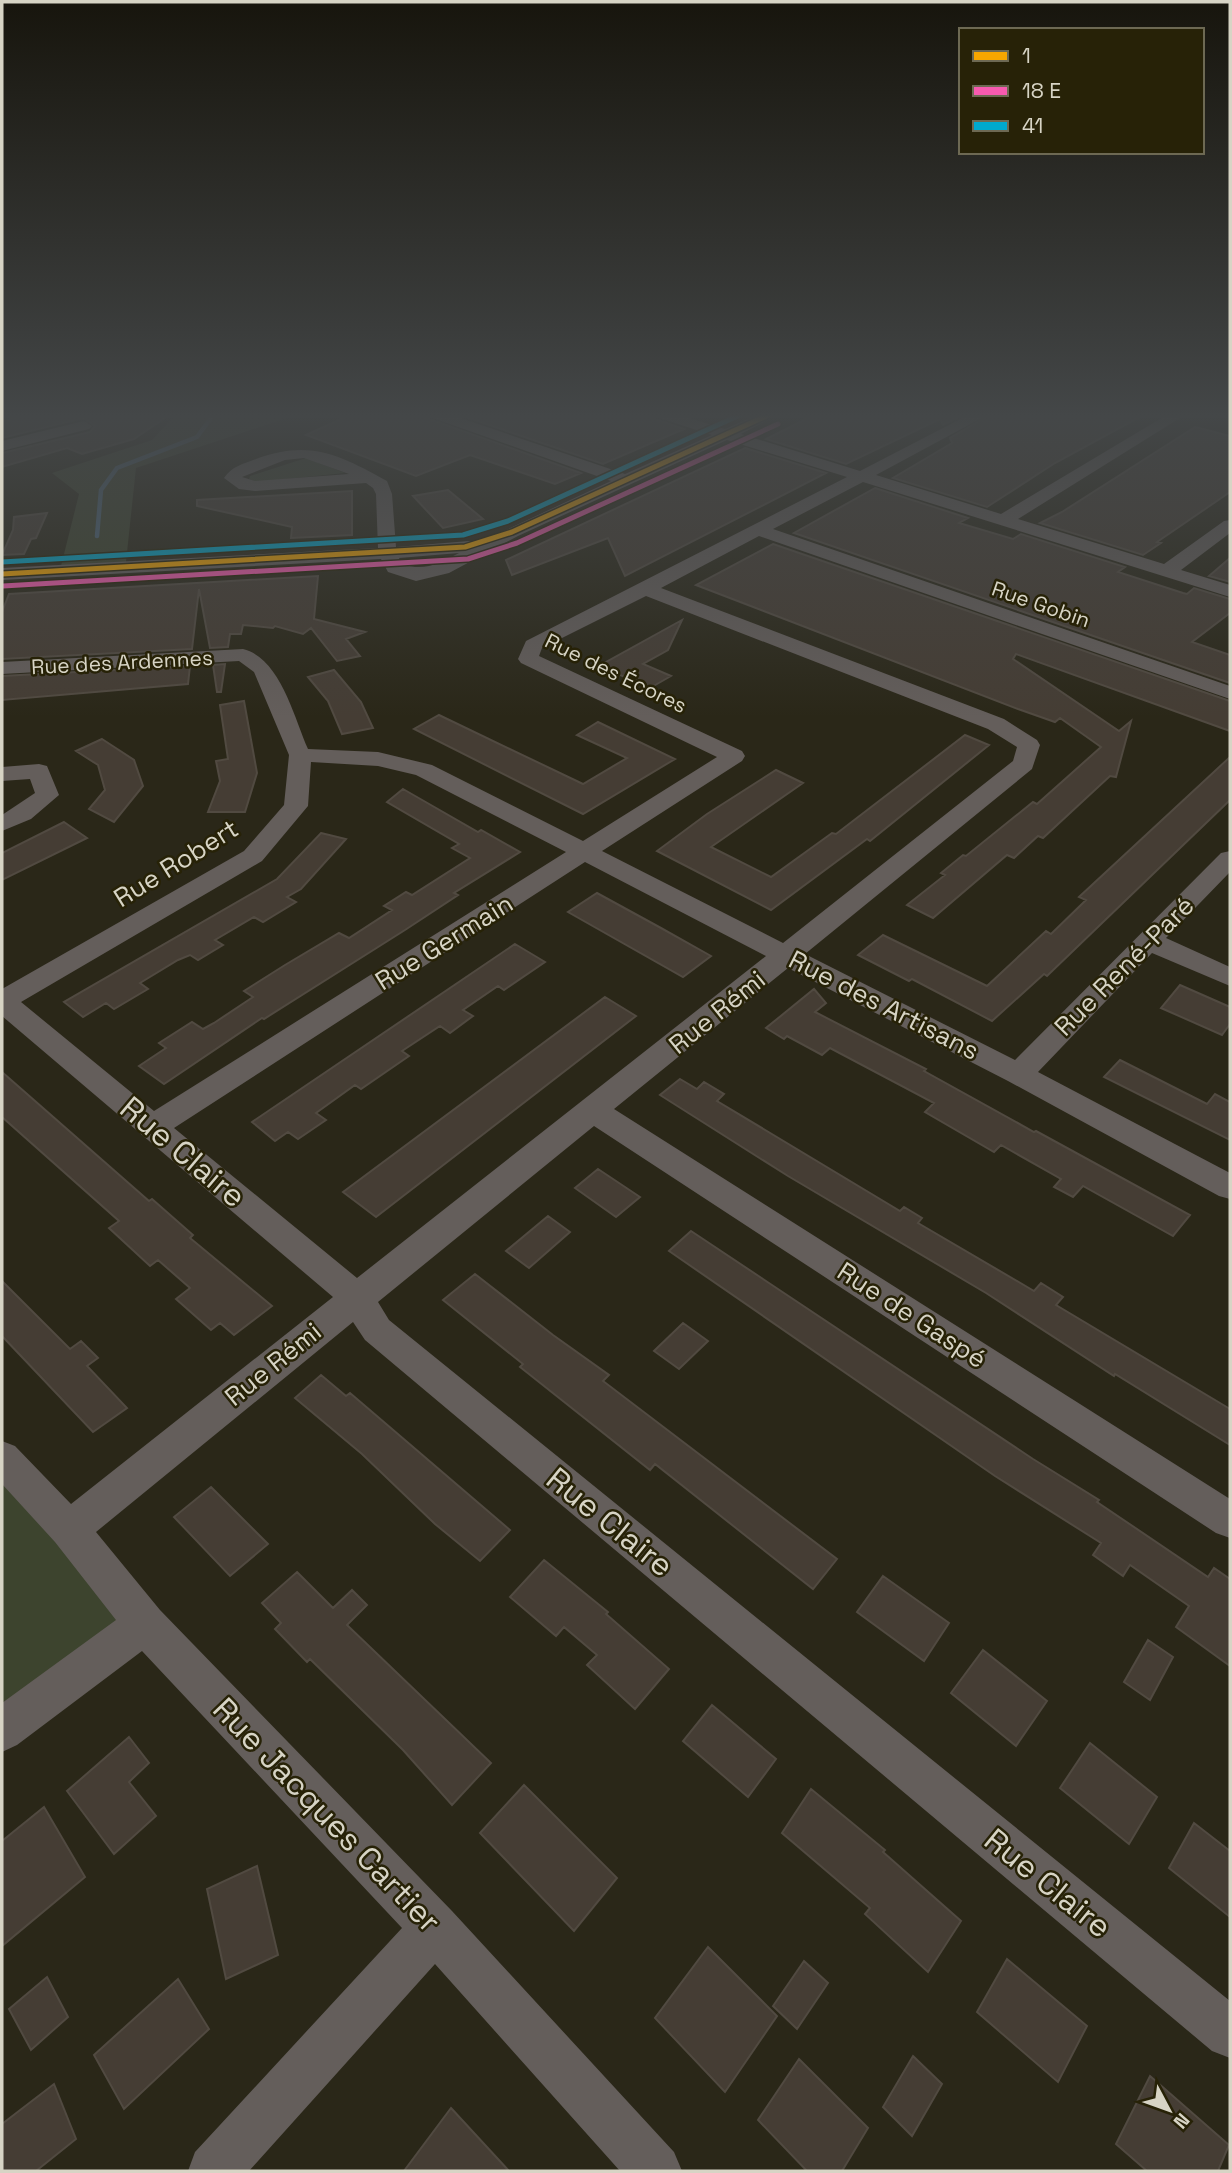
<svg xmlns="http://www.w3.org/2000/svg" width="1232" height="2173" font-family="'Space Grotesk',sans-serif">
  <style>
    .green { fill: #3d442e }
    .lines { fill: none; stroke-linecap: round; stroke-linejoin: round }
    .stream { stroke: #4d687e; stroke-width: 4.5 }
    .building { fill: #453d34; stroke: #514a41; stroke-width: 2 }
    .minor { fill: #645e5b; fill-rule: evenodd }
    .bus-1-casing { stroke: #272207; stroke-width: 8 }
    .bus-2-casing { stroke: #272207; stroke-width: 8 }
    .bus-3-casing { stroke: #272207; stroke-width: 8 }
    .bus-1 { stroke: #f7a600; stroke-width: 5 }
    .bus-2 { stroke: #f75aaf; stroke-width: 5 }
    .bus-3 { stroke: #00a9ce; stroke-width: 5 }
    .labels { text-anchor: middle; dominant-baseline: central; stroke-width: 5; stroke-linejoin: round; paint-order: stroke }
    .far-street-label { font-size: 21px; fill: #d7d4c5; stroke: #272207 }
    .street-label { font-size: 26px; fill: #d7d4c5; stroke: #272207 }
    .near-street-label { font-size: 32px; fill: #d7d4c5; stroke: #272207 }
  </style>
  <rect width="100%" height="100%" fill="#2a2718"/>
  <path class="green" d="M177 413 299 414 136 468 126 562 61 566 79 494 52 473 152 440Z
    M306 458 345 473 257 482 249 479 250 476Z
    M2 1458 69 1529 145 1624 46 1676 2 1705Z"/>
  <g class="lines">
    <path class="stream" d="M97 536 101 490 117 468 197 437 211 418 208 413"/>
  </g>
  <path class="building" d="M33 413H172L134 439 82 454 67 448 2 467V453L90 432 95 426 83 418 2 438V422Z
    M354 413H421L426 418 581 473 555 484 470 455 416 476 306 435Z
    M482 413H647L652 418 684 429 603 464 469 418Z
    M818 413H967L943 425 940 419 846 464 766 439Z
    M993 413H1147L1055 463 987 507 893 478 952 443 950 438Z
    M1195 427 1230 436V492L1157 542 1161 543 1143 555 1040 523 1062 512Z
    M745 448 826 473 625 576 608 538 512 575 506 560Z
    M875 488 968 518 959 523 1013 539 1021 534 1125 567 1118 572 1183 593 1187 594 1194 588 1230 599V613L1192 642 1230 655V683L794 533Z
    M448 490 483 519 443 528 413 496Z
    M352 491V535L291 538 292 527 197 506V500Z
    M47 513 36 538 31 539 24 554 2 555 13 530 14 517Z
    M773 544 1230 701V731L1016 654 1013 659 1119 731 1131 721 1116 777 1110 776 1043 838 1038 836 1014 858 1007 855 933 918 907 905 945 875 941 873 963 855 966 856 1033 802 1037 804 1101 747 1060 718 1055 722 1018 709 696 585Z
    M1230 558V582L1209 576Z
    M318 576 314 619 365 632 346 639 360 656 337 661 311 628 303 634 275 626 273 628 243 625 241 634H230L228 647 210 648 199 589 192 649 2 659V612L9 594Z
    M682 620 668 650 643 664 671 676 650 688 599 666Z
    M225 664 221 692H217L213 665Z
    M190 666 188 684 2 700V676Z
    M334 670 361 702 373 728 342 734 328 701 308 677Z
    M244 701 257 773 245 812H208L220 781 216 761 228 759 220 705Z
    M439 715 583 784 627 758 577 735 598 722 675 759 583 814 414 729Z
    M965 735 989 745 870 841 867 839 771 910 657 851 707 814 776 770 803 783 711 847 771 877 832 833 836 834Z
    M102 739 134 760 143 786 114 822 89 809 105 790 98 765 76 751Z
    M1230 757V800L1047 976 1044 974 992 1021 912 979 909 981 858 955 883 935 987 986 1046 931 1051 934 1086 900 1079 897Z
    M403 789 478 832 481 830 520 852 454 893 458 895 405 930 264 1019 262 1018 164 1084 139 1066 166 1048 159 1043 192 1022 203 1029 214 1023 253 997 244 991 285 965 339 933 349 938 392 910 384 906 406 892 412 895 470 858 452 848 459 844 387 802Z
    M64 822 87 838 2 880V853Z
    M321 833 346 839 301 889 287 897 296 902 263 922 254 917 215 940 223 945 198 960 190 955 178 960 140 983 148 989 114 1009 106 1003 83 1017 64 1002 277 879Z
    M597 893 661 928 711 956 683 977 568 912Z
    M515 944 545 962 504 990 498 986 463 1010 473 1016 450 1033 440 1026 402 1051 409 1056 361 1089 355 1085 316 1113 326 1120 298 1139 288 1132 275 1141 252 1122Z
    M1180 985 1230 1007V1024L1222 1035 1161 1008Z
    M814 989 826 1003 815 1012 926 1069 924 1071 1034 1132 1036 1131 1190 1215 1173 1236 1083 1186 1073 1197 1054 1187 1061 1179 1001 1145 994 1152 925 1112 934 1103 830 1048 822 1055 787 1036 784 1039 766 1028Z
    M605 997 636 1016 376 1217 343 1192Z
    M1120 1060 1207 1104 1215 1094 1230 1102V1140L1104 1077Z
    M2 1072 149 1201 152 1199 193 1235 190 1238 272 1306 234 1335 220 1323 211 1330 176 1299 190 1288 158 1260 150 1266 109 1228 119 1221 2 1117Z
    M680 1079 697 1089 704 1082 724 1094 717 1101 900 1211 904 1207 922 1218 918 1223 1034 1291 1041 1283 1063 1297 1056 1305 1230 1409V1445L1115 1374 1114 1376 986 1293 788 1176 660 1095Z
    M598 1169 640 1197 616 1217 575 1188Z
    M548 1216 570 1232 529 1268 506 1251Z
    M691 1231 1033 1459 1099 1500 1097 1502 1208 1577 1214 1568 1230 1579V1666L1176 1627 1189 1606 1130 1565 1123 1576 1093 1555 1101 1543 995 1476 669 1251Z
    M475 1274 553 1335 609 1375 603 1381 837 1559 813 1589 655 1464 650 1470 520 1367 523 1364 443 1300Z
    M2 1281 70 1349 81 1341 98 1358 87 1366 127 1408 93 1432 2 1336Z
    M683 1323 708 1341 679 1369 654 1351Z
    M321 1375 346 1396 350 1393 510 1530 480 1561 435 1524 362 1454 295 1398Z
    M211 1487 268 1544 230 1576 174 1517Z
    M544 1560 608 1612 606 1614 669 1669 635 1709 587 1665 597 1655 564 1627 556 1636 510 1597Z
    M297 1572 333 1608 352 1590 367 1605 347 1625 491 1763 452 1805 403 1750 310 1659 307 1662 275 1629 281 1623 262 1603Z
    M883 1576 949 1623 924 1661 857 1612Z
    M1148 1640 1173 1657 1150 1700 1124 1682Z
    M983 1650 1047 1701 1016 1746 951 1693Z
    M712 1705 776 1759 748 1797 683 1741Z
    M129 1737 149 1763 129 1782 156 1816 114 1854 67 1791Z
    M1090 1743 1157 1797 1129 1844 1060 1788Z
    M524 1785 617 1878 574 1931 480 1833Z
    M811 1789 885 1850 883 1852 961 1921 928 1972 865 1914 870 1908 782 1833Z
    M44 1807 85 1877 2 1946V1841Z
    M1194 1823 1230 1851V1917L1169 1868Z
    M257 1866 278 1955 226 1979 207 1889Z
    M708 1947 777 2016 725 2092 655 2018Z
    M1007 1959 1087 2026 1058 2082 977 2012Z
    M804 1961 828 1983 797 2029 773 2006Z
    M47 1977 68 2017 31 2050 9 2009Z
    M178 1979 209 2029 124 2109 94 2055Z
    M913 2056 942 2084 912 2136 883 2107Z
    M799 2059 868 2128 842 2171H807L758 2120Z
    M1150 2076 1229 2145 1218 2171H1147L1116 2144Z
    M54 2084 76 2139 36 2171H2V2124Z
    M451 2108 509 2171H404Z"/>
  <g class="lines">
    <path class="minor" d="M424 413H446L625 474 712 435 653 416 650 413H673L725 429 761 413H781L741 434 860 471 972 413H991L876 475 1001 514 1170 413H1188L1018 519 1164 564 1224 521 1230 520V533L1181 570 1230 585V597L863 482 773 529 1230 686V699L759 536 661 588 1004 719 1037 740 1040 745 1032 769 805 954 1015 1060 1221 853 1230 851V872L1166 938 1230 967V986L1152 953 1038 1072 1230 1173V1199L1219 1196 1008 1081 788 968 614 1109 1230 1499V1538L1216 1533 594 1126 378 1302 389 1320 1230 2001V2058L1212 2051 365 1340 353 1322 96 1532 160 1610 452 1911 674 2152 682 2171H620L435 1964 249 2171H188L195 2152 402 1928 142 1651 17 1745 2 1752V1703L116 1620 55 1542 2 1484V1441L15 1446 71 1504 333 1297 2 1016V989L244 851 284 805 289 755 254 672 239 661 2 674V662L243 649C280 658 294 717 308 749L378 752 432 765 583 841 717 757 521 663 518 659 526 641 847 477 727 440 518 536 449 573 416 581 388 572 381 559 2 580V568L378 548 376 494 373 488 366 483 255 491 239 489 224 478C232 466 243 464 256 459 309 439 340 455 387 481L392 494 396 547 469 541 476 544 611 481 427 416ZM304 458 349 474 255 481 242 477 285 460ZM459 553C439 563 425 572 402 564L399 558ZM646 596 988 729 1017 747 1013 761 783 943 602 851 742 761 745 756 742 751 539 656 542 648ZM311 762 378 766 416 775 566 852 154 1111 21 1002 262 861 308 806ZM585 862 766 956 357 1278 174 1128Z
      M84 421 92 426 89 429 2 451V441Z
      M39 764 47 766 59 795 31 819 2 831V815L35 793 30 779 2 781V767Z"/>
    <g class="bus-1-casing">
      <path id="bus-1" d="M2 574 465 547 512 532 773 413"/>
    </g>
    <g class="bus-2-casing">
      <path id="bus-2" d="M3 586 468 559 517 543 778 424"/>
    </g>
    <g class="bus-3-casing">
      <path id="bus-3" d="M2 562 463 535 508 521 744 413"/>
    </g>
    <use href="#bus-1" class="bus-1"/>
    <use href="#bus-2" class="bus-2"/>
    <use href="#bus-3" class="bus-3"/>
  </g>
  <linearGradient id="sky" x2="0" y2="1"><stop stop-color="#17150d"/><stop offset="0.58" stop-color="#444748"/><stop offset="1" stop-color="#444748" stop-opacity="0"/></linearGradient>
  <rect width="1232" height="717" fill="url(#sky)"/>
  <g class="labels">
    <g class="far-street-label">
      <text transform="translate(1041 604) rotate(19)">Rue Gobin</text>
      <text transform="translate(122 662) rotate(-3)">Rue des Ardennes</text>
      <text transform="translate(616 673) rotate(26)">Rue des Écores</text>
    </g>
    <g class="street-label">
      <text transform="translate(176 863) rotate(-32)">Rue Robert</text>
      <text transform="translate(444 942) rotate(-32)">Rue Germain</text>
      <text transform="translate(1124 966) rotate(-45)">Rue René-Paré</text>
      <text transform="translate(884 1005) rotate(27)">Rue des Artisans</text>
      <text transform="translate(717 1012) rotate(-39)">Rue Rémi</text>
      <text transform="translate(912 1315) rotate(33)">Rue de Gaspé</text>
      <text transform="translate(273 1364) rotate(-39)">Rue Rémi</text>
    </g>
    <g class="near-street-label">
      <text transform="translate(183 1152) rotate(40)">Rue Claire</text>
      <text transform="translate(610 1522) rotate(39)">Rue Claire</text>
      <text transform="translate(327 1815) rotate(46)">Rue Jacques Cartier</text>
      <text transform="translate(1048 1883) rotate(39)">Rue Claire</text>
    </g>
  </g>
  <rect width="1232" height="2173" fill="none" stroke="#d7d4c5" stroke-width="7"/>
  <rect x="959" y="28" width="245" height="126" fill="#272207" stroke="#6d6953" stroke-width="2"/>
  <rect x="973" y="51" width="35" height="10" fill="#f7a600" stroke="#6d6953" stroke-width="2"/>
  <text x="1022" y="63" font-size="21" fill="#d7d4c5">1</text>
  <rect x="973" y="86" width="35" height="10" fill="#f75aaf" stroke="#6d6953" stroke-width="2"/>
  <text x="1022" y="98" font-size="21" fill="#d7d4c5">18 E</text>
  <rect x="973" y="121" width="35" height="10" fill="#00a9ce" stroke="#6d6953" stroke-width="2"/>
  <text x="1022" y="133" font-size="21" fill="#d7d4c5">41</text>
  <g transform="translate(1169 2110) rotate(131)" stroke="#272207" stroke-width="5" paint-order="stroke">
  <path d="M0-5L12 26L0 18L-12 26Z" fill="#d7d4c5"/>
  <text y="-10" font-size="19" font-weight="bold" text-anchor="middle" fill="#d7d4c5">N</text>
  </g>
</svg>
